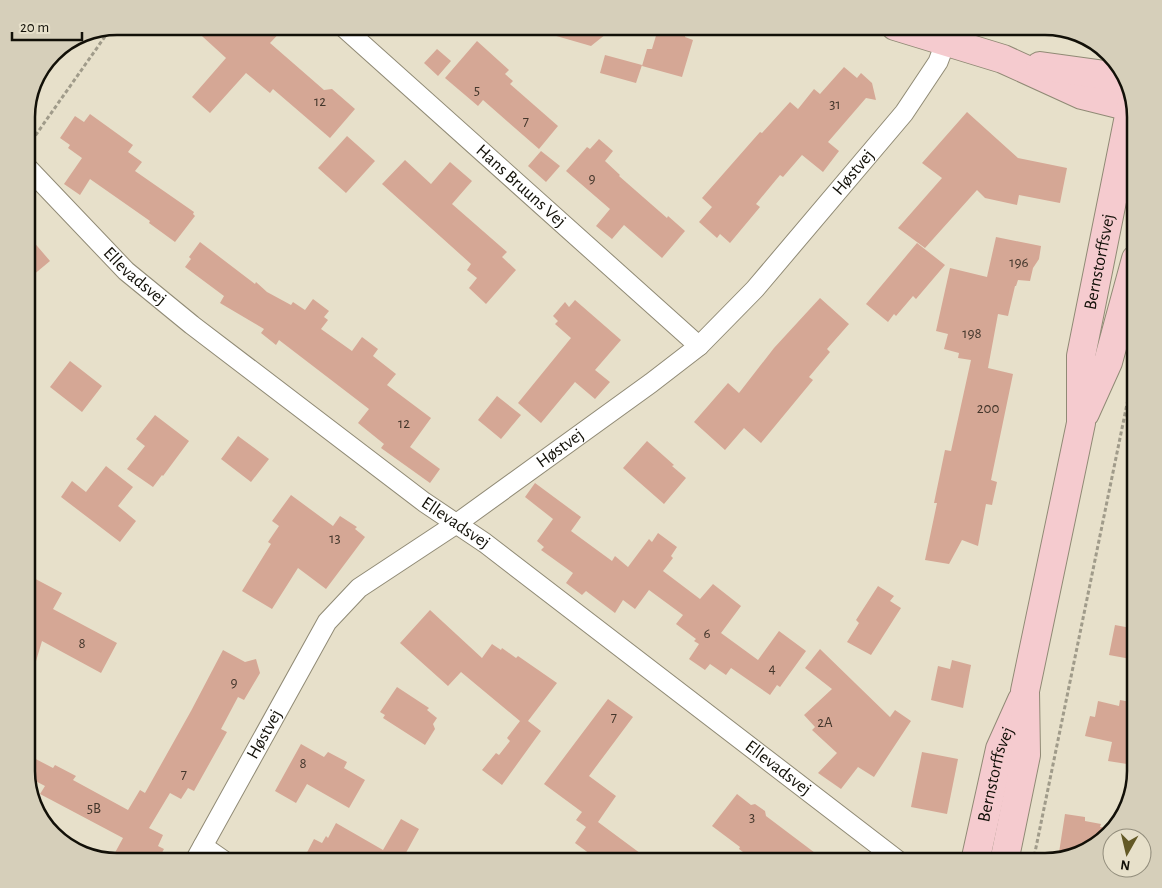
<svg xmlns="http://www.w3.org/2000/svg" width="1162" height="888" font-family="'Alegreya Sans',sans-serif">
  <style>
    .building { fill: #d5a795 }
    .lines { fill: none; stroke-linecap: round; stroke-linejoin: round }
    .street-casing { stroke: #908a75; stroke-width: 21 }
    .secondary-casing { stroke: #908a75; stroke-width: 30 }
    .path { stroke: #a09b8a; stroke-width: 3; stroke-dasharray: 4 2.5; stroke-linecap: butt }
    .street { stroke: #fff; stroke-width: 19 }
    .secondary { stroke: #f5cbcf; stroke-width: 28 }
    .labels { text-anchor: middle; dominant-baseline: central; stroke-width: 5; stroke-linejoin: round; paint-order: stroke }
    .number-label { font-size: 15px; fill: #43362b }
    .street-label { font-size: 18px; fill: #121008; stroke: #e7e0ca }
    .rim { fill: none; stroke: #121008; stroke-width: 2.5 }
  </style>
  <rect width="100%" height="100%" fill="#e7e0ca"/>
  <path class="building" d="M191 26H286L270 43 324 90 332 89 355 109 330 138 273 89 270 93 246 73 210 113 192 97 226 58Z
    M540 26H616L591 46 539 31Z
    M667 26 686 31 685 37 693 40 682 77 642 66 647 49H652L658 29 665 31Z
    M477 41 509 70 505 74 513 81 510 84 558 126 539 149 483 100 478 106 445 78Z
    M437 49 451 61 438 76 424 63Z
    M605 55 642 65 636 83 600 73Z
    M844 67 857 78 861 73 872 83 876 100 866 98 828 142 839 151 823 172 802 155 783 177 780 175 756 204 760 207 730 243 720 234 717 238 699 222 712 207 702 198 760 132 762 133 790 102 798 109 814 89 820 94Z
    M967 112 1018 158 1067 168 1060 203 1019 195 1017 205 985 198 977 190 925 248 898 228 942 178 922 163Z
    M90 114 133 145 128 152 142 162 135 171 194 212 193 214 195 216 175 242 149 223 150 221 90 179 80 195 64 184 82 158 68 148 70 145 60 138 75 116 84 122Z
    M347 136 375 161 346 193 318 168Z
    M599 139 613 151 605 161 620 175 619 176 667 218 668 216 685 231 662 258 624 225 612 239 596 226 610 209 566 171 587 147 590 149Z
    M541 151 560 166 546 182 528 166Z
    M405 160 431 184 450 162 472 181 452 204 507 252 502 257 516 270 486 304 469 288 477 278 467 270 471 264 382 184Z
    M26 233 50 261 26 281Z
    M996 237 1041 246 1039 259 1033 268 1030 281 1018 280 1016 286H1015L1008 316 998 314 988 368 1013 374 991 480 997 482 992 505 986 504 978 546 962 540 949 564 925 560 937 503H934L945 450 951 451 971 360 958 358 959 353 944 349 948 334 936 331 950 268 987 277Z
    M200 242 255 284 256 282 267 292 291 305 293 302 305 310 313 299 329 311 324 317 328 320 321 329 352 351 362 337 378 349 373 356 396 374 387 385 431 418 410 447 440 469 430 483 381 448 384 444 358 423 369 409 279 340 276 345 261 333 264 329 220 303 224 296 185 267 191 259 189 257Z
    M917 243 945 265 916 299 913 296 896 316 894 314 888 322 866 304Z
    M820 298 849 324 827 349 830 352 809 377 813 380 761 443 744 428 725 450 694 422 728 383 739 393 774 348Z
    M575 300 621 340 595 370 610 382 595 399 575 382 541 423 518 403 571 338 555 324 558 321 553 316 565 302 569 307Z
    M70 361 102 386 82 412 50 387Z
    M497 396 521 415 501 439 478 420Z
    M155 415 189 441 163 476 162 475 153 487 127 469 145 446 136 439Z
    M238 436 269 459 251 482 221 459Z
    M647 441 674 465 672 466 686 478 664 504 623 468Z
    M106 466 133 487 118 506 136 521 120 542 61 497 72 481 86 492Z
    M535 483 581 517 571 531 612 561 615 556 628 567 649 539 652 542 658 533 677 547 671 556 673 558 663 571 700 599 713 584 741 606 721 633 758 660 779 631 806 651 780 687 777 685 770 695 731 668 726 675 710 664 705 670 689 659 699 644 694 641 696 639 676 624 683 615 649 590 635 609 623 600 615 613 586 591 582 595 566 583 573 573 541 550 544 547 537 541 553 519 525 497Z
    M291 495 333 526 340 516 357 527 355 529 365 537 326 589 298 568 272 609 242 591 271 544 268 542 279 526 272 521Z
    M26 574 62 593 53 609 117 643 101 673 42 641 31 678H26Z
    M878 586 894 596 890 601 901 608 871 655 847 642 859 623 856 620Z
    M430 610 482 658 492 644 501 650 502 648 516 658 518 656 557 683 528 721 541 731 502 785 482 770 496 753 499 755 510 741 507 738 520 721 461 672 448 686 400 643Z
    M1115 625 1136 629V660L1109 655Z
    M820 649 890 717 895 710 911 721 874 777 858 767 841 789 818 773 837 753 812 730 815 727 804 715 832 689 805 668Z
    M223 650 245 662 256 659 260 673 244 700 238 697 221 729 227 732 194 791 188 788 181 799 170 793 149 828 163 835 158 846 164 849 157 862H117L111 860 123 838 40 794 45 786 26 776V754L53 768 55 765 76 776 73 780 128 810 140 790 145 793 191 711Z
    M952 660 971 665 963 708 931 700 938 666 950 669Z
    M397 687 429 708 427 710 437 718 433 724 435 729 425 745 383 718 385 715 380 712Z
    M608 699 633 717 589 776 616 796 598 822 652 862H601L575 843 586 827 576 820 582 812 544 784Z
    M1120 700 1136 703V721L1127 764 1108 761 1112 742 1085 736 1090 716 1095 717 1098 701 1119 706Z
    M301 744 324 757 328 752 347 762 344 768 365 780 349 808 307 784 296 803 275 791Z
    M922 752 958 759 947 814 911 807Z
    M737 794 751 805 755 804 765 811 766 816 827 862H736L743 852 739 849 740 847 712 826Z
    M1065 814 1085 817V821L1101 824 1100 827 1115 828 1085 853 1058 859Z
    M401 819 419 829 402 860 404 862H302L314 839 322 843 326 836 328 838 336 823 383 850Z"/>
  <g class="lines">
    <g class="street-casing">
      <g id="street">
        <path id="s1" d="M342 26 699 346"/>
        <path id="s2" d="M26 166 126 271 192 325 424 502 485 543 900 862"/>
        <path d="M203 846 226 862"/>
        <path id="s3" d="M194 862 327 622 359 588 456 524 651 383 699 346 755 289 904 113 938 62 946 41"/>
      </g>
    </g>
    <g class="secondary-casing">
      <g id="secondary">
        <path d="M895 26 1003 59 1082 95 1134 108"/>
        <path d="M1040 66 1098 74 1127 81"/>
        <path d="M1085 413 1108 362 1136 259"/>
        <path id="s4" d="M975 862 1000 749 1022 700"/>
        <path id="s5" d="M1004 862 1026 755 1025 691 1081 423V356L1132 101"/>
      </g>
    </g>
    <path class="path" d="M28 146 111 28
      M1033 862 1134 370"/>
    <use href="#street" class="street"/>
    <use href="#secondary" class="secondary"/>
  </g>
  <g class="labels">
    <g class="number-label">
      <text x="477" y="90">5</text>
      <text x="320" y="101">12</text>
      <text x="835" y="104">31</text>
      <text x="526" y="121">7</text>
      <text x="592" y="178">9</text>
      <text x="1019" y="262">196</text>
      <text x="972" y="333">198</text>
      <text x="988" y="408">200</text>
      <text x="404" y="423">12</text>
      <text x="335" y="538">13</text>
      <text x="707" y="633">6</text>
      <text x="82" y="643">8</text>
      <text x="772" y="668">4</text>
      <text x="234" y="682">9</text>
      <text x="614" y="717">7</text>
      <text x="825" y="722">2A</text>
      <text x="303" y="763">8</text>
      <text x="184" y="774">7</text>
      <text x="94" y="808">5B</text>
      <text x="752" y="817">3</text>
    </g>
    <g class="street-label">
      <text stroke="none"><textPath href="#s3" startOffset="971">Høstvej</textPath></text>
      <text stroke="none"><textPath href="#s1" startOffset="240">Hans Bruuns Vej</textPath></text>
      <text stroke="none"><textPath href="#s5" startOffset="610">Bernstorffsvej</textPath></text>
      <text stroke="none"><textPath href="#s2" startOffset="155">Ellevadsvej</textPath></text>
      <text stroke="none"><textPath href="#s3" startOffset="566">Høstvej</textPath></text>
      <text stroke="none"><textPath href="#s2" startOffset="560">Ellevadsvej</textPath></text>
      <text stroke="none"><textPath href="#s3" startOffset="146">Høstvej</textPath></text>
      <text stroke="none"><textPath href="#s2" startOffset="965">Ellevadsvej</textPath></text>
      <text stroke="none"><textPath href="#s4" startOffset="90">Bernstorffsvej</textPath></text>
    </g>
  </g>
  <path d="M0 0H1162V888H0ZM117 35H1045A82 82 0 0 1 1127 117V771A82 82 0 0 1 1045 853H117A82 82 0 0 1 35 771V117A82 82 0 0 1 117 35Z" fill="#d6cfba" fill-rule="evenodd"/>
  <path class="rim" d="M117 35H1045A82 82 0 0 1 1127 117V771A82 82 0 0 1 1045 853H117A82 82 0 0 1 35 771V117A82 82 0 0 1 117 35Z"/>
  <g transform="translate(1127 853) rotate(188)"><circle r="24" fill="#e7e0ca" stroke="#928d7c"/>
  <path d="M0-4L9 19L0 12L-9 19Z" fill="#635926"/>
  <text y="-8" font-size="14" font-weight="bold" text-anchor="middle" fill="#121008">N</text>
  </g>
  <path d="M12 32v8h70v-8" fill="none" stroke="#121008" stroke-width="2.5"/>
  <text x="20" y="32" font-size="15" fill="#121008" stroke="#e7e0ca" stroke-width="4" paint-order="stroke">20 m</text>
</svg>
